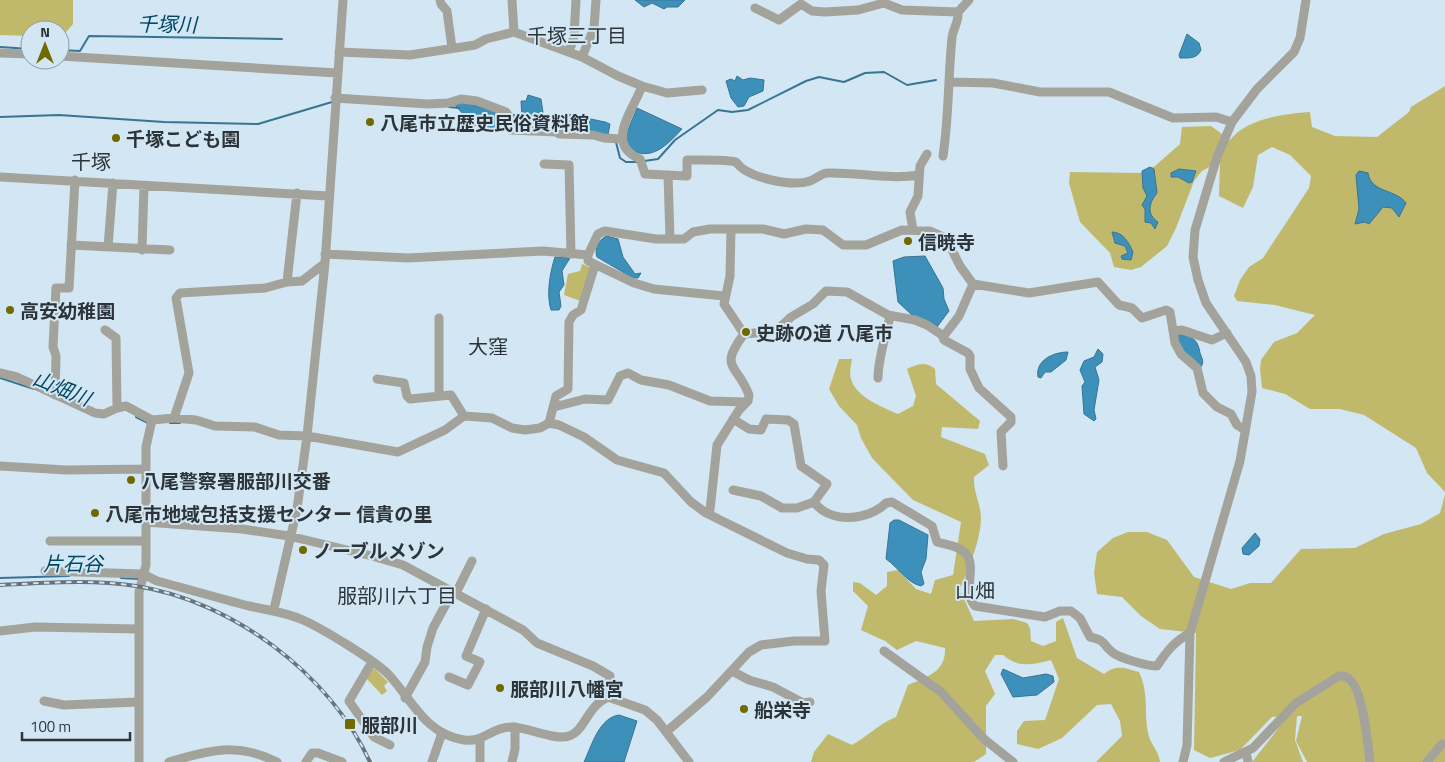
<svg xmlns="http://www.w3.org/2000/svg" width="1445" height="762" font-family="'Titillium Web','Noto Sans JP',sans-serif">
  <style>
    .green { fill: #c0b96c }
    .water { fill: #3d90ba; stroke: #387493 }
    .lines { fill: none; stroke-linecap: round; stroke-linejoin: round }
    .stream { stroke: #387493; stroke-width: 2 }
    .minor { stroke: #a4a39b; stroke-width: 9 }
    .rail-casing { stroke: #68747c; stroke-width: 4 }
    .rail { stroke: #d2e6f3; stroke-width: 2; stroke-dasharray: 5.5; stroke-linecap: butt }
    .poi-dot { fill: #726800; stroke: #d2e6f3; stroke-width: 2 }
    .labels { text-anchor: middle; dominant-baseline: central; stroke-width: 4; stroke-linejoin: round; paint-order: stroke }
    .poi-label { font-size: 19px; font-weight: bold; fill: #2c3439; stroke: #d2e6f3; text-anchor: start }
    .water-label { font-size: 20px; font-style: italic; fill: #004765; stroke: #d2e6f3 }
    .neighbourhood-label { font-size: 20px; fill: #2c3439; stroke: #d2e6f3 }
  </style>
  <rect width="100%" height="100%" fill="#d2e6f3"/>
  <path class="green" d="M0 0H73V24L62 37H60V30H30V36L0 35Z
    M1445 86V492L1427 473 1416 448 1364 415 1340 409H1310L1285 394 1262 388 1260 369 1261 360 1274 342 1297 333 1315 315 1275 305 1237 301 1234 296 1240 280 1249 267 1263 258 1309 188 1311 176 1290 155 1272 147 1258 155 1253 187 1243 208 1219 196 1220 161 1202 171 1194 181 1176 228 1167 246 1141 267 1131 270 1114 267 1110 253 1080 222 1069 183 1070 172 1141 173 1155 166 1180 144 1182 127 1211 126 1230 140C1247 118 1284 114 1310 112L1312 127 1335 136 1377 137 1409 112 1411 107Z
    M582 264 592 268 583 302 564 295 568 274 580 271Z
    M839 359H852C851 365 849 374 851 379 856 397 882 407 898 414L913 406 916 396 907 369C917 364 926 361 935 369L936 384 980 421 978 429 942 427 941 437 985 454 989 465 974 477C973 492 981 504 981 519 980 544 968 567 960 590L974 621 1013 619 1027 623 1030 628 1031 641 1043 646 1056 641V622L1063 618 1077 658 1104 674C1116 664 1125 668 1139 672 1149 693 1144 712 1148 733 1150 744 1159 751 1160 762H1096L1122 736 1120 721 1111 704 1097 705 1062 738 1038 749 1017 744V731L1024 721 1045 720 1059 679 1051 660C1032 665 1018 668 1003 655H995L985 671 995 694 986 706V754L974 762H811L814 752 828 734 852 745C868 736 879 724 896 717L908 685C927 677 946 672 945 648L916 641 897 650 885 641 861 630 868 606 853 591V582L860 583 876 595 887 586V572L898 570 916 589 931 594 935 580 953 575 961 522 913 500 872 458 861 438 857 425 839 406 829 389Z
    M1445 494V762H1307L1296 741 1302 716H1297L1295 740 1303 762H1252L1288 716 1272 717 1240 750 1210 758 1194 750 1196 633 1160 629 1141 616 1122 597 1097 594 1094 573 1097 552 1113 538 1128 532H1147L1167 540 1194 577 1231 589 1250 583H1271L1301 549 1355 548 1384 534 1421 524 1440 513Z
    M375 669 388 682 384 686 387 691 382 695 367 679 370 670Z"/>
  <path class="water" d="M635 0H685L678 7H667L664 9 652 3 644 7Z
    M1187 34 1199 43 1201 50C1197 59 1189 58 1180 58L1179 55Z
    M737 76 743 80 750 78 764 80 763 91 749 97 744 106 738 107 731 98 726 81 731 79 735 81Z
    M528 95 541 99 545 126 542 128 522 118 521 101H526Z
    M461 103 474 105 503 115 506 118 507 127 494 129 478 125 461 127 463 114 455 105Z
    M637 108 682 129C667 145 651 163 628 148L626 135Z
    M567 114 605 122 610 124 608 135 562 131 559 124Z
    M1150 167 1154 169 1157 193C1149 203 1146 214 1158 222L1155 229 1151 223 1145 222V209L1142 205 1147 196 1143 188 1142 171Z
    M1179 169 1196 171 1192 182 1189 183 1178 177H1171V173Z
    M1359 171 1368 173C1371 193 1396 189 1406 203L1399 217 1392 208 1383 207 1369 224 1365 222 1355 224 1359 209 1356 175Z
    M1112 232C1123 232 1129 243 1133 252L1131 260 1122 259 1121 256 1128 253 1125 246 1115 243Z
    M607 236 618 239 623 257 635 274 641 273 638 278H633L597 257C594 249 599 239 607 236Z
    M925 256 943 288 944 299 949 311 937 327 913 316 898 302 893 261 904 257Z
    M555 257 570 258 562 271 564 285 559 292 561 306 559 310H551C546 295 550 272 555 257Z
    M1182 334C1194 337 1198 341 1200 353 1202 359 1205 362 1200 368L1179 347 1178 335Z
    M1098 349 1103 354 1102 362 1095 367 1099 380 1094 410 1096 419 1094 421 1084 414 1082 386 1085 382 1080 370 1084 361 1094 357Z
    M1068 352 1066 360 1051 372H1045L1041 378 1038 377C1035 360 1054 352 1068 352Z
    M894 520H899L928 535 926 559 921 572 924 584 921 586C907 583 898 567 886 559L890 523Z
    M1255 533 1260 539 1259 546 1249 555 1243 554 1242 548Z
    M1003 669 1023 678 1046 674 1053 676 1054 682 1037 695 1013 697 1001 674Z
    M619 715 637 721 624 762H584C592 745 599 718 619 715Z"/>
  <g class="lines">
    <path class="stream" d="M0 47 30 49
      M60 50 80 51 89 36 282 39
      M449 107 459 108
      M513 115 523 117
      M0 117 59 115 164 122 258 124 332 102
      M540 119 561 122
      M616 142 620 158 626 162H637
      M644 161 658 159 675 140 718 110 732 112 748 110 806 81 819 77 844 82 865 73 884 72 907 85 936 80
      M0 378 34 389
      M136 417 148 423
      M170 423H180
      M0 578 69 576
      M121 578 139 579"/>
    <path class="minor" d="M440 0 441 4 447 11 452 48
      M512 0 514 32
      M755 8 779 20 801 4 812 11 825 12 858 10 884 3 902 10 958 12 969 0
      M339 52 410 55 475 45 486 39 514 32 582 57 618 76 642 86 667 93 702 90
      M569 52 574 37 576 0
      M0 53 30 54
      M60 56 337 73
      M582 57 594 28 596 0
      M950 82 993 83 1040 92H1109L1173 118 1216 117 1232 122
      M642 86C633 111 604 144 640 159L645 174 687 176V160C699 160 726 159 736 162 747 178 792 187 810 181 816 179 822 173 827 173 858 172 888 180 919 175
      M335 98 428 104 448 103 461 99 477 101 506 112 510 118 511 130 556 132 559 134 593 135 604 138 622 139
      M943 156C949 117 948 77 952 38 953 28 959 22 958 12
      M544 164 569 165 571 254
      M668 175 670 239
      M0 177 328 196
      M731 229 730 276 724 304 744 334
      M913 230 910 212 918 196 920 166 927 154
      M71 245 170 250
      M108 247 113 183
      M142 250 144 186
      M325 254 408 258 543 251 588 255
      M287 282 297 193
      M724 296 654 289 634 283 588 261V255L598 234 605 231 656 239H684L693 232 710 229H763L784 234 806 229 823 230 843 245H866L902 230 930 231 946 238 960 266 973 284 1029 293 1098 282 1119 305 1132 308 1142 318 1166 310 1170 312 1175 343 1181 354 1197 368 1203 393 1217 407 1231 414 1237 425 1245 430
      M439 318V396
      M105 330 116 338 117 408
      M1174 331 1182 330 1212 340 1227 333
      M943 337 959 316 973 284
      M0 373 17 377 95 413 104 414 117 408 126 406 152 420 174 418 196 420 215 426 255 427 279 435 307 436 398 452 445 430 464 416 492 418 512 428 525 430 540 428 549 423 559 425 584 437 617 460 664 473 691 502 706 513 787 553 807 559 819 560 824 565 821 591 825 641H794L761 645 749 652 707 697 666 732
      M878 378C878 358 886 336 890 316
      M377 379 404 383 407 396 410 399 451 395 464 416
      M55 395 56 356 53 347 56 288H69L75 180
      M554 407 585 399 608 400 620 376 628 373 641 380 669 385 710 401 746 402
      M174 418 189 373 176 298 180 293 265 288 287 282 302 281 325 263
      M733 419 749 429 761 430 766 419 788 420 794 424 801 466 827 484 814 502C830 524 868 521 886 503L892 502 932 526 937 542C944 544 953 545 960 549 982 561 960 589 975 606L1045 617 1060 611H1071L1080 618 1090 637C1107 641 1101 643 1112 652 1119 658 1147 666 1157 666 1166 652 1175 641 1190 633
      M549 423 556 396 568 389 569 322 573 315 581 310 595 265
      M0 466 66 470 146 469
      M733 490 761 496 782 508H797L814 502
      M706 513 710 510 717 445 739 410 748 401 749 395C737 363 718 369 744 334L776 331 791 317 813 304 826 291 847 292 888 315 915 320 927 325 942 335 944 340 968 353 970 356V369L979 388 1011 417V422L1001 432 1003 466
      M145 522 242 529 289 536 372 556 403 565 523 630 537 643 593 666 610 676 608 697
      M50 541H145
      M45 571 143 574 157 581C188 589 218 598 249 606 267 610 285 612 303 620 323 629 376 661 389 675 413 701 425 734 464 740 484 743 492 726 514 727 528 728 557 741 569 736 585 731 587 706 608 697L645 710 657 720 689 762
      M456 593 472 561
      M274 609 297 509 307 436 325 263 343 0
      M0 631 35 627 138 629
      M884 651 941 692 984 739 1013 762
      M372 662 349 701 374 737 390 745
      M732 671 749 680 773 687 803 703 810 702
      M449 677 468 685 480 662 466 656 486 609
      M405 698 425 662 427 647 433 628 453 591
      M44 701 64 705 139 702
      M1246 752 1248 762
      M139 762V592L146 565V447L152 420
      M169 762C209 750 238 742 277 762
      M306 762 312 753H318L342 762
      M432 762 442 733
      M480 762V739
      M512 762 515 749V727
      M1183 762 1187 745 1190 633 1240 461 1252 392 1251 376 1246 362 1206 303 1198 280 1193 257 1195 230 1217 157 1232 122 1257 89 1294 52 1300 38 1306 0
      M1224 762 1253 748 1296 703 1339 676C1340 676 1345 676 1346 677 1363 683 1368 746 1370 762
      M1427 762 1442 744"/>
    <g class="rail-casing">
      <path id="rail" d="M0 585C45 583 91 579 136 586 232 601 329 673 370 762"/>
    </g>
    <use href="#rail" class="rail"/>
  </g>
  <g class="poi-dot">
    <circle cx="370" cy="122" r="5"/>
    <circle cx="116" cy="138" r="5"/>
    <circle cx="908" cy="241" r="5"/>
    <circle cx="10" cy="310" r="5"/>
    <circle cx="746" cy="332" r="5"/>
    <circle cx="131" cy="480" r="5"/>
    <circle cx="95" cy="513" r="5"/>
    <circle cx="303" cy="550" r="5"/>
    <circle cx="500" cy="688" r="5"/>
    <circle cx="744" cy="709" r="5"/>
    <rect x="344" y="718" width="12" height="12" rx="2.5"/>
  </g>
  <g class="labels">
    <g class="poi-label">
      <text x="380" y="122">八尾市立歴史民俗資料館</text>
      <text x="126" y="138">千塚こども園</text>
      <text x="918" y="241">信暁寺</text>
      <text x="20" y="310">高安幼稚園</text>
      <text x="756" y="332">史跡の道 八尾市</text>
      <text x="141" y="480">八尾警察署服部川交番</text>
      <text x="105" y="513">八尾市地域包括支援センター 信貴の里</text>
      <text x="313" y="550">ノーブルメゾン</text>
      <text x="510" y="688">服部川八幡宮</text>
      <text x="754" y="709">船栄寺</text>
      <text x="361" y="724">服部川</text>
    </g>
    <g class="water-label">
      <text transform="translate(167 24) rotate(1)">千塚川</text>
      <text transform="translate(62 388) rotate(22)">山畑川</text>
      <text x="73" y="563">片石谷</text>
    </g>
    <g class="neighbourhood-label">
      <text x="577" y="35">千塚三丁目</text>
      <text x="91" y="161">千塚</text>
      <text x="488" y="346">大窪</text>
      <text x="975" y="590">山畑</text>
      <text x="397" y="595">服部川六丁目</text>
    </g>
  </g>
  <g transform="translate(45 45)"><circle r="24" fill="#d2e6f3" stroke="#909fa9"/>
  <path d="M0-4L9 19L0 12L-9 19Z" fill="#726800"/>
  <text y="-8" font-size="14" font-weight="bold" text-anchor="middle" fill="#2c3439">N</text>
  </g>
  <path d="M22 732v8h108v-8" fill="none" stroke="#2c3439" stroke-width="2.5"/>
  <text x="30" y="732" font-size="15" fill="#2c3439" stroke="#d2e6f3" stroke-width="4" paint-order="stroke">100 m</text>
</svg>
